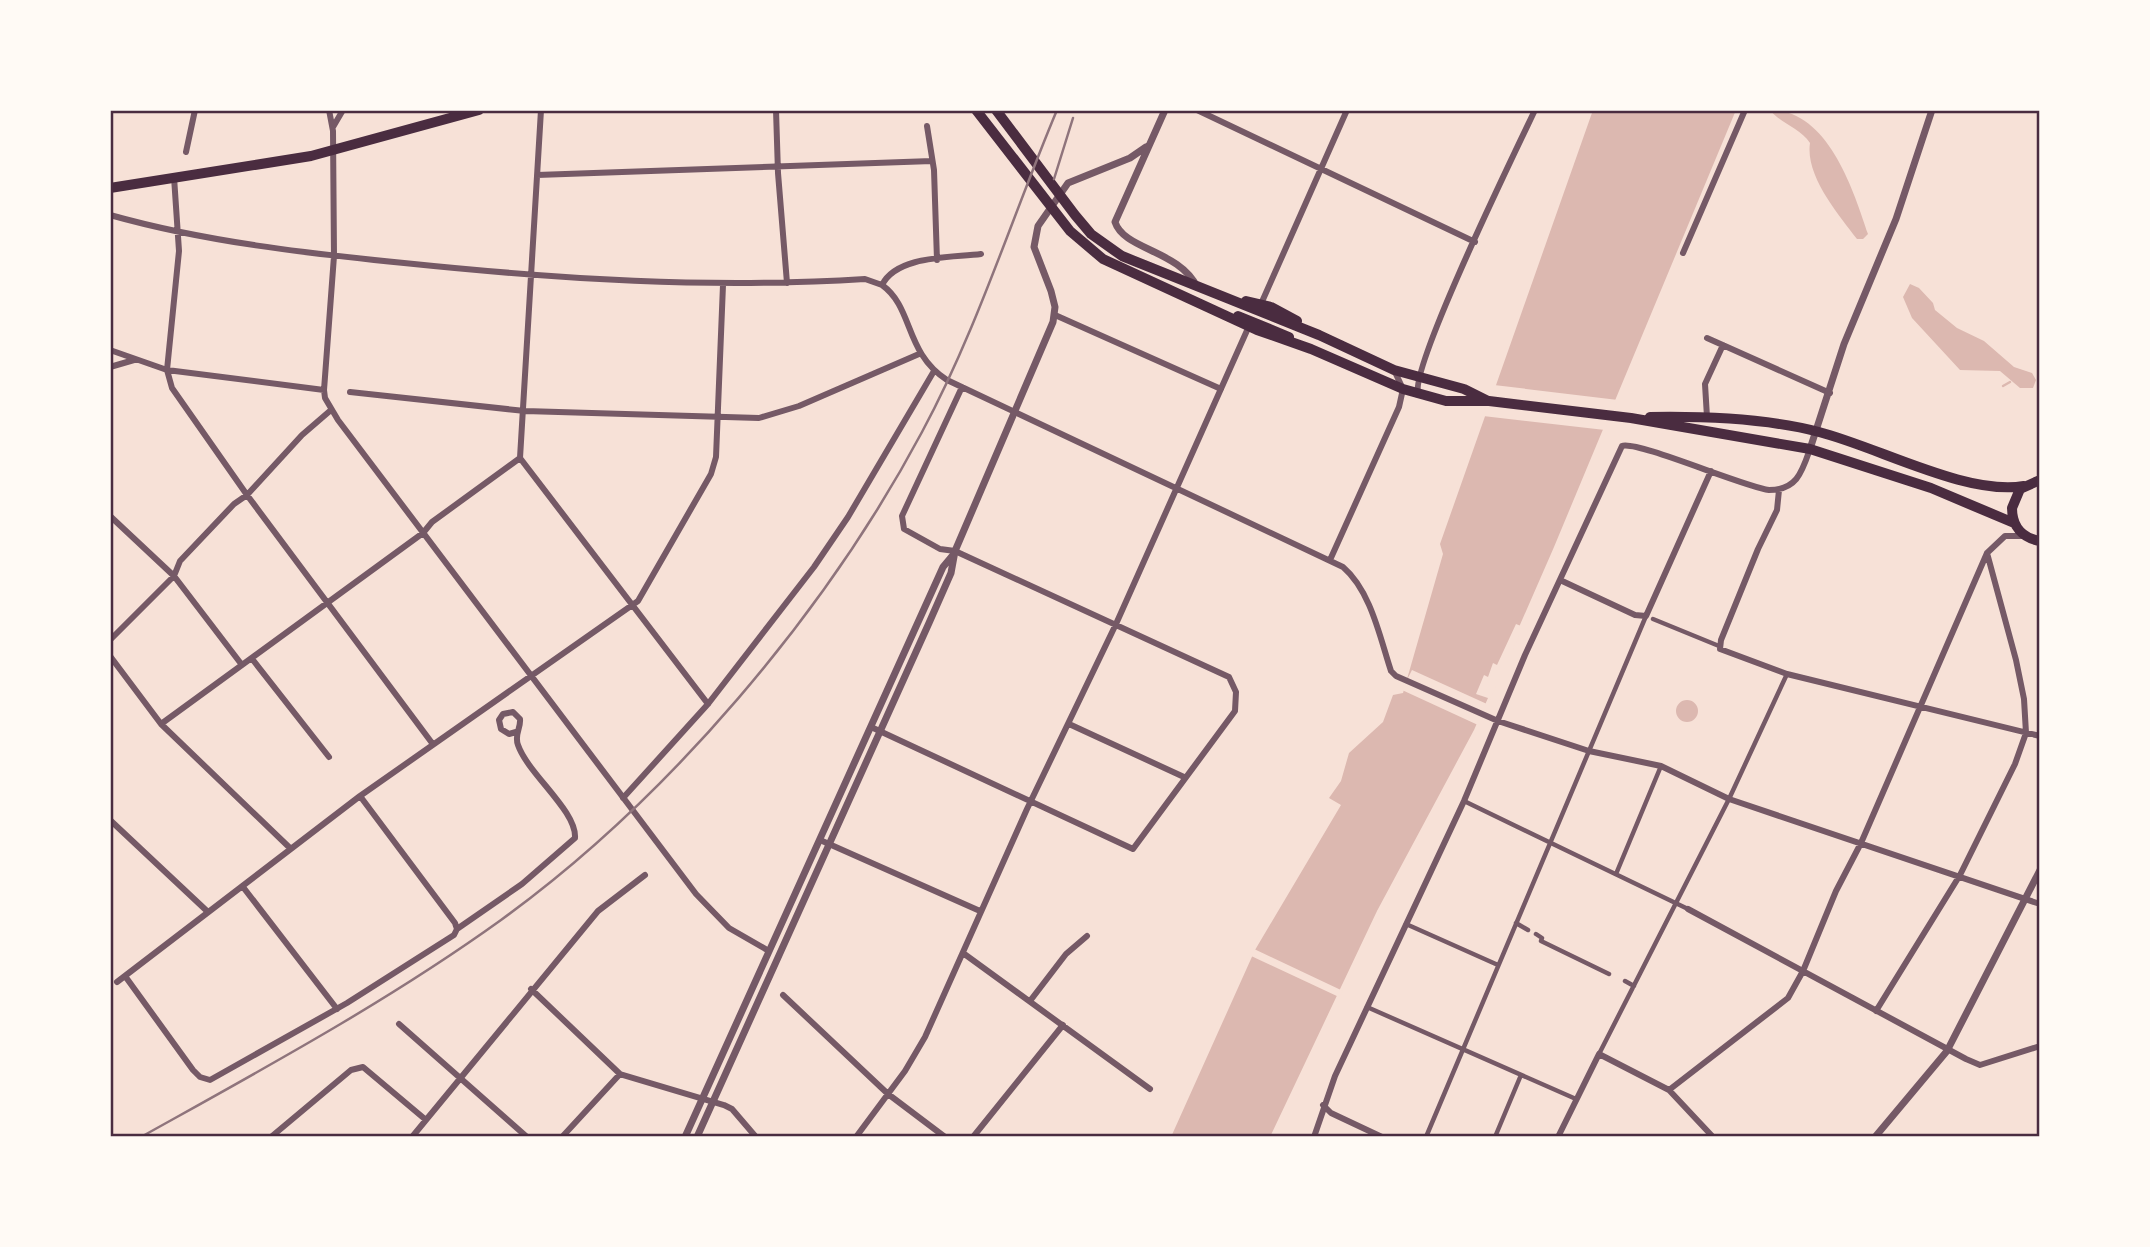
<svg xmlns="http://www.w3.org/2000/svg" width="2150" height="1247" font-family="'Alegreya Sans',sans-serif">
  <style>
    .water { fill: #dcb8b0 }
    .pier { fill: #f7e1d7 }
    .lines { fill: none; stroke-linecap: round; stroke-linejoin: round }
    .stream { stroke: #dcb8b0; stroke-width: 2.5 }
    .pedestrian { stroke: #755966; stroke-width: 4.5 }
    .minor { stroke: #755966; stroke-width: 6 }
    .tertiary { stroke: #755966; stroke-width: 7 }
    .trunk { stroke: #4a2c40; stroke-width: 10 }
    .rail { stroke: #8f747c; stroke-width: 2.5 }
    .neatline { fill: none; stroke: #4a2c40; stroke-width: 2.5 }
  </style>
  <rect width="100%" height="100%" fill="#f7e1d7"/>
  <path class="water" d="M1593 110H1736L1554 547 1474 730 1377 911 1270 1137H1171L1255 950 1341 805 1329 798 1341 781 1349 753 1383 722 1393 695 1403 693 1443 554 1440 544Z
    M1770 110C1828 110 1853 189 1868 234L1863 239H1857C1839 215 1805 176 1810 143 1800 128 1781 124 1770 110Z
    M1910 284 1919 288 1933 303 1935 310 1957 328 1984 341 2014 367 2032 373 2036 380 2033 388H2020L2000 371 1960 370 1912 318 1903 297Z
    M1676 711a11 11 0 1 1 22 0a11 11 0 1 1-22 0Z"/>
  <path class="pier" d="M1494 385 1618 400 1605 430 1483 416Z
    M1516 624 1521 626 1520 634 1489 702 1488 698 1476 694 1484 675 1488 677 1493 663 1497 665Z
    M1412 670 1487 704 1478 725 1402 690Z
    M1252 948 1343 991 1339 997 1249 955Z"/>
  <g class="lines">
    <path class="stream" d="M2003 386 2010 382"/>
    <path class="pedestrian" d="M1653 619 1719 646
      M1464 801 1688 909
      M1616 874 1661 766
      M1516 923 1528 930
      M1406 924 1498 965
      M1536 934 1542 938 1541 941 1609 974
      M1625 981 1634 986
      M1367 1007 1576 1099
      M1599 1054 1729 799 1787 674
      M1426 1137 1646 616
      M1495 1137 1521 1075"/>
    <path class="minor" d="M329 110 333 131 334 256 324 390 325 398 338 420 696 894 729 928 769 951
      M541 110 520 458 708 704
      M776 110 778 173 787 283
      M1197 110 1475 242
      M927 126 934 170 937 260
      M333 127 343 110
      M186 152 195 110
      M537 175 932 161
      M174 177 179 251 167 370 172 388 247 495 432 743
      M110 215C206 242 305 253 404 263 558 279 710 289 865 279L882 285C897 255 951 258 981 254
      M1683 253 1745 110
      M882 285C914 308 904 352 947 380L1343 567C1371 591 1380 638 1391 671L1396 676 1498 721 1589 751 1661 766 1729 799 2040 904
      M1261 304 1347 110
      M1055 315 1221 389
      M1707 338 1830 393
      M110 350 167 370 324 390
      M110 367 134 360
      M350 392 525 411 759 418 799 406 919 354
      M1418 393C1411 365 1516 150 1535 110
      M1707 417 1705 384 1723 345
      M1779 490 1777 510 1758 549 1721 640 1720 649 1787 674 2040 736
      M110 516 174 576 242 665
      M1330 560 1399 407 1403 389 1394 370
      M1560 580 1635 615 1646 616 1711 471
      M110 640 174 576 180 561 234 504 247 495 302 435 331 410
      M110 656 161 724 291 849
      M253 660 329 757
      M161 724 423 533 432 522 520 458
      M1069 724 1184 777
      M871 727 1133 849 1235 711 1236 692 1229 677 955 551 940 549 904 529 902 516 962 387
      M623 798 708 704 814 567 848 517 934 371
      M110 820 208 912
      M820 840 980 911
      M243 887 337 1009
      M1688 909 1966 1059 1980 1065 2040 1046
      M457 929 522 884 575 838C577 811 528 774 518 745 514 734 521 729 520 719L513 712 503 714 499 720 501 729 509 734 516 732
      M963 953 1150 1089
      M125 976 193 1070 200 1077 210 1080 347 1003 454 935 457 929 455 923 360 796
      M117 982 360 796 638 601 711 474 716 457 723 285
      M531 989 620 1074 724 1105 732 1109 756 1137
      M783 995 888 1094 945 1137
      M1030 1001 1066 954 1087 936
      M1876 1011 1960 875 2015 764 2026 733 2024 699 2016 660 1987 553
      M399 1024 527 1137
      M1669 1090 1788 998 1803 971 1836 891 1861 843 1987 553 2005 536H2025
      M1323 1105 1331 1113 1382 1137
      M271 1137 351 1070 363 1067 426 1120
      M412 1137 598 911 645 875
      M562 1137 620 1074
      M856 1137 905 1071 925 1037 1027 809 1116 624 1249 326
      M973 1137 1063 1025
      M1314 1137 1335 1076 1464 801 1525 655 1622 446C1636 440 1744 487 1769 490 1797 490 1802 472 1810 449
      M1558 1137 1599 1054 1669 1090 1713 1137"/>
    <path class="tertiary" d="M1165 110 1115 222C1124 250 1179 250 1197 287
      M1810 449 1844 344 1896 219 1932 110
      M685 1137 943 567 953 555
      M697 1137 929 623 951 573 955 551 1053 322 1055 307 1051 291 1034 247 1038 226 1068 183 1130 158 1146 147
      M1875 1137 1947 1051 2040 870"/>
    <path class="trunk" d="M976 110 1070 231 1103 259 1257 330 1311 349 1403 389 1446 401H1489L1631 418 1810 449 1931 488 2014 523
      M996 110 1075 215 1091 234 1122 256 1319 335 1394 370 1464 389 1488 401
      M110 188 311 156 479 110
      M1246 301 1271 307 1297 321
      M1238 316 1289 337
      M1650 417C1706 416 1765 418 1819 432 1878 447 1967 496 2024 486
      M2040 480 2020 489 2012 508C2012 526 2022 538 2040 541"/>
    <path class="rail" d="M1054 179 1073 118
      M141 1137C263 1069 387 1002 501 920 668 799 825 614 922 432 977 330 1012 217 1057 110"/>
  </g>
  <rect width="2150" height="1247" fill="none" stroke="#fffaf5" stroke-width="224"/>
  <rect x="112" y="112" width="1926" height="1023" class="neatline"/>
</svg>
